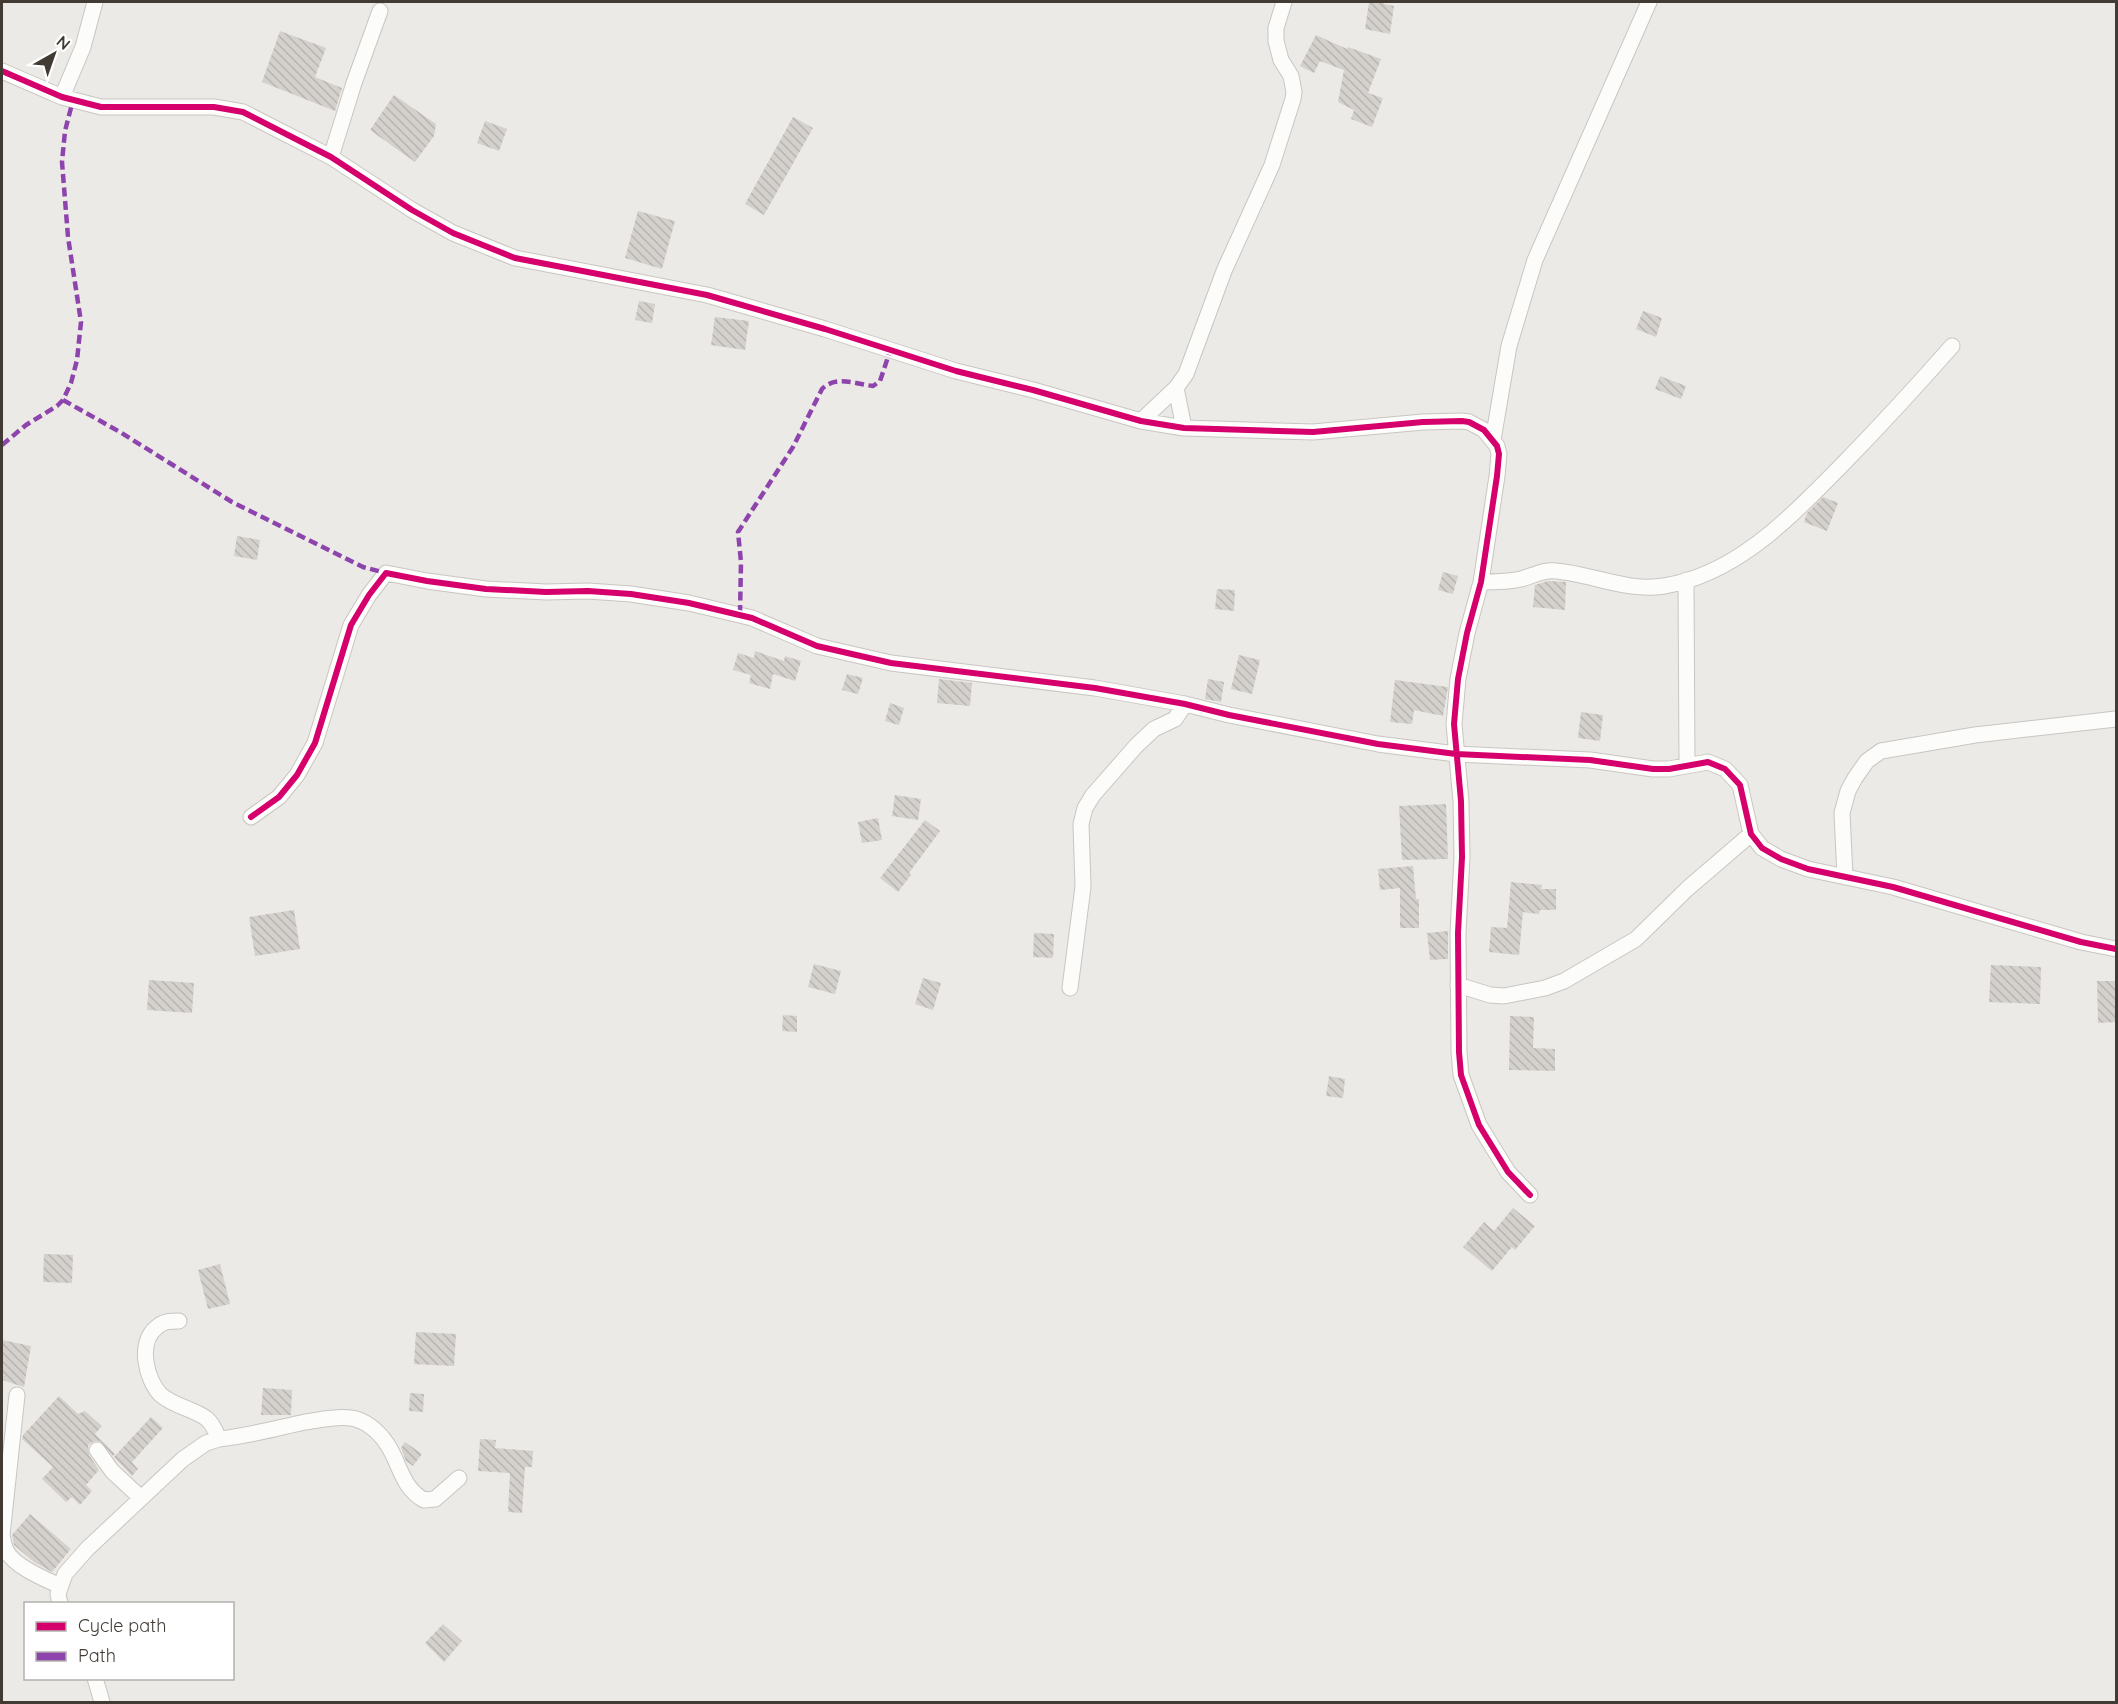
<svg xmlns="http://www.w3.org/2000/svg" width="2118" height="1704" font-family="Quicksand,sans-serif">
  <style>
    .building { fill: url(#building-back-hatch) }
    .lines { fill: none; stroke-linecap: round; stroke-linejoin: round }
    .minor-casing { stroke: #c9c6c2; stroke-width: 17 }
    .minor { stroke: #fcfcfb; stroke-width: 15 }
    .quiet { stroke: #8e44ad; stroke-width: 4.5; stroke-dasharray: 9 4.5; stroke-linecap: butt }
    .cycleway-casing { stroke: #fff; stroke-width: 10 }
    .cycleway { stroke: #d6006c; stroke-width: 6 }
  </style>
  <defs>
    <pattern id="building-back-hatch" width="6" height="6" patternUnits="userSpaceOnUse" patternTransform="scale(1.5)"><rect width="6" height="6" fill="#d4d1cd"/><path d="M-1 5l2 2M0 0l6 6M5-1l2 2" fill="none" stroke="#b7b4b1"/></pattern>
  </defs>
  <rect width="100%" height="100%" fill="#eceae6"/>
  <path class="building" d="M1369 2H1384V4L1394 6 1390 34 1365 29Z
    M280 31 326 48 315 77 342 88 335 111 262 82Z
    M1316 35 1347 49 1348 47 1381 59 1368 93 1383 98 1372 127 1351 119 1354 110 1338 102 1344 70 1320 61 1314 73 1300 66Z
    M394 95 436 124 434 136 415 162 370 130Z
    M793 117 813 128 764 215 745 204Z
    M485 121 507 129 499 151 477 143Z
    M638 211 675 221 662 269 625 258Z
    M639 301 655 304 652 323 635 320Z
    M1643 311 1662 318 1656 337 1636 329Z
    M715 317 749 321 745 350 711 345Z
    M1660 376 1686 386 1681 399 1655 389Z
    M1823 497 1838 503 1827 531 1804 522 1807 513Z
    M237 536 260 540 257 560 234 556Z
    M1443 572 1458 576 1453 594 1438 590Z
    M1548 581 1566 582 1565 610 1533 607 1535 585Z
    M1217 589 1235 590 1234 611 1215 609Z
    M755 651 784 661 785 656 801 661 795 681 773 674 770 689 749 683 751 675 733 670 738 653 754 658Z
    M1239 655 1260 660 1252 694 1231 689Z
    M847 674 863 678 858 694 842 690Z
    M939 679 972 683 970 706 937 703Z
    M1208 679 1224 682 1221 702 1205 699Z
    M1395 680 1448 687 1443 716 1414 710 1412 724 1390 722Z
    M890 703 904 708 899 725 885 721Z
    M1581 712 1603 715 1600 741 1578 738Z
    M895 795 921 799 918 820 892 816Z
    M1446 804 1448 859 1402 860 1399 806Z
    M878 818 882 840 862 843 858 822Z
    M925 820 940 831 909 873 911 875 898 892 880 878Z
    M1413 866 1416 899H1419V928H1400V888L1380 890 1378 869Z
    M1511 882 1542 885 1541 889H1556V910H1540L1539 914 1523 912 1519 955 1489 952 1491 927 1507 928Z
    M294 910 300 949 255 956 249 917Z
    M1448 931V959L1430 960 1427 933Z
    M1034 933 1054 934 1053 958 1033 957Z
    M814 964 841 971 835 994 808 987Z
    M1991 965 2041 967 2040 1004 1989 1002Z
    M923 978 941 983 933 1010 915 1004Z
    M149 980 194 983 192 1013 147 1010Z
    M2097 981H2116V1022L2098 1023Z
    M783 1015 797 1016V1032L782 1031Z
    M1510 1016 1534 1017 1533 1048 1555 1049V1071L1509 1070Z
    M1329 1076 1345 1079 1343 1098 1326 1096Z
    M1513 1208 1535 1226 1515 1250 1512 1247 1492 1271 1463 1247 1484 1222 1494 1231Z
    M44 1254 73 1255 72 1283 43 1282Z
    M220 1264 230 1304 208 1309 198 1270Z
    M416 1332 456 1334 454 1366 414 1364Z
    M2 1340 31 1346 24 1387 2 1380Z
    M263 1388 292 1390 291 1415H261Z
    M410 1393 424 1394 423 1412 409 1411Z
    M59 1396 78 1414 85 1411 102 1426 95 1434 115 1454 113 1456 100 1441 92 1442 88 1445 89 1455 99 1470 86 1485 92 1491 80 1505 72 1497 66 1502 42 1479 53 1467 22 1439 23 1435Z
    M151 1417 163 1428 132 1462 138 1469 132 1476 114 1457Z
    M480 1439 496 1440 495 1448 533 1451 532 1467H525L522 1513 508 1512 510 1473 478 1471Z
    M405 1442 422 1454 413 1466 406 1461 401 1448Z
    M30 1514 71 1549 52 1572 34 1562 14 1545 12 1535Z
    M443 1624 462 1641 444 1662 425 1643Z"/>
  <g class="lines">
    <g class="minor-casing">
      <path id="minor" d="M2 71 62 97 101 107H214L243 112 331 157 412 210 453 233 515 258 707 295 825 329 956 371 1033 390 1141 421 1184 428 1313 432 1423 422 1462 421 1469 422 1484 430 1497 446 1499 454 1497 476 1481 582 1467 633 1458 679 1454 724 1461 801 1462 857 1458 933 1459 1052 1461 1075 1479 1125 1508 1172 1530 1195
        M62 97 83 47 95 2
        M331 157 354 83 380 11
        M1176 388 1184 428
        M1141 421 1176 388 1186 374 1224 271 1272 165 1293 99 1294 92 1291 76 1281 60 1276 41V28L1284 2
        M1493 440 1509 346 1535 260 1649 2
        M1686 580 1687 765
        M1481 582C1494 582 1508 582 1521 579 1533 576 1544 569 1556 571 1592 574 1627 592 1664 586 1738 574 1791 516 1841 466 1879 427 1916 387 1952 346
        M251 817 279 797 297 775 315 743 351 625 369 595 386 573 427 581 486 589 546 592 588 591 631 594 689 603 752 618 817 646 891 663 1095 688 1185 704 1229 715 1378 744 1456 754 1590 760 1653 769H1669L1708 762 1725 769 1740 785 1751 834 1762 848 1781 859 1808 869 1893 887 2081 942 2116 949
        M1845 877 1842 813 1848 791 1855 778 1867 761 1881 751 1975 735 2116 719
        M1458 985 1490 995 1504 996 1545 988 1564 981 1636 939 1687 889 1751 834
        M1070 988 1083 887 1081 824 1085 808 1093 795 1136 746 1154 729 1175 719 1185 704
        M179 1321C171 1321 163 1321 157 1327 137 1342 146 1380 161 1395 175 1407 195 1409 207 1419 213 1424 216 1432 219 1439
        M17 1395 2 1535C3 1540 4 1546 6 1550 13 1566 45 1579 60 1586
        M97 1450 112 1471 141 1498
        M60 1604 58 1594 65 1574 87 1549 183 1459 206 1443 219 1439C248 1436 277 1428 305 1422 320 1420 336 1416 351 1418 366 1420 379 1432 387 1444 400 1463 401 1487 424 1500L435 1499 459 1478
        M95 1678 102 1702"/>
    </g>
    <use href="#minor" class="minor"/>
    <path class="quiet" d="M63 400 120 432 232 502 363 567 386 573
      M2 445 26 425 57 406 63 400 71 383 77 360 81 322 68 237 62 162 65 131 73 100
      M740 614 741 562 738 532 793 447 822 389C836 375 855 384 873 386L880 381 890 351"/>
    <g class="cycleway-casing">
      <path id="cycleway" d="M2 71 62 97 101 107H214L243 112 331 157 412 210 453 233 515 258 707 295 825 329 956 371 1033 390 1141 421 1184 428 1313 432 1423 422 1462 421 1469 422 1484 430 1497 446 1499 454 1497 476 1481 582 1467 633 1458 679 1454 724 1461 801 1462 857 1458 933 1459 1052 1461 1075 1479 1125 1508 1172 1530 1195
        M251 817 279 797 297 775 315 743 351 625 369 595 386 573 427 581 486 589 546 592 588 591 631 594 689 603 752 618 817 646 891 663 1095 688 1185 704 1229 715 1378 744 1456 754 1590 760 1653 769H1669L1708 762 1725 769 1740 785 1751 834 1762 848 1781 859 1808 869 1893 887 2081 942 2116 949"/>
    </g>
    <use href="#cycleway" class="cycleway"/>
  </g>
  <rect width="2118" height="1704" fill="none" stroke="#413b34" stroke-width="6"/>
  <rect x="24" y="1602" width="210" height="78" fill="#ffffff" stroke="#b3b1ae" stroke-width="1.5"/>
  <rect x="36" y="1622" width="30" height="9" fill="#d6006c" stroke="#b3b1ae" stroke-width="1.5"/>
  <text x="78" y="1632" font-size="18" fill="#413b34">Cycle path</text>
  <rect x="36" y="1652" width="30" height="9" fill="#8e44ad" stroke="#b3b1ae" stroke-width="1.5"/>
  <text x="78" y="1662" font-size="18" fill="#413b34">Path</text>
  <g transform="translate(54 54) rotate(40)" stroke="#ffffff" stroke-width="4.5" paint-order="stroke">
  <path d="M0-4.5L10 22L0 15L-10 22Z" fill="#413b34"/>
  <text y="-9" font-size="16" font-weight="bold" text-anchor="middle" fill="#413b34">N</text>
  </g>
</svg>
